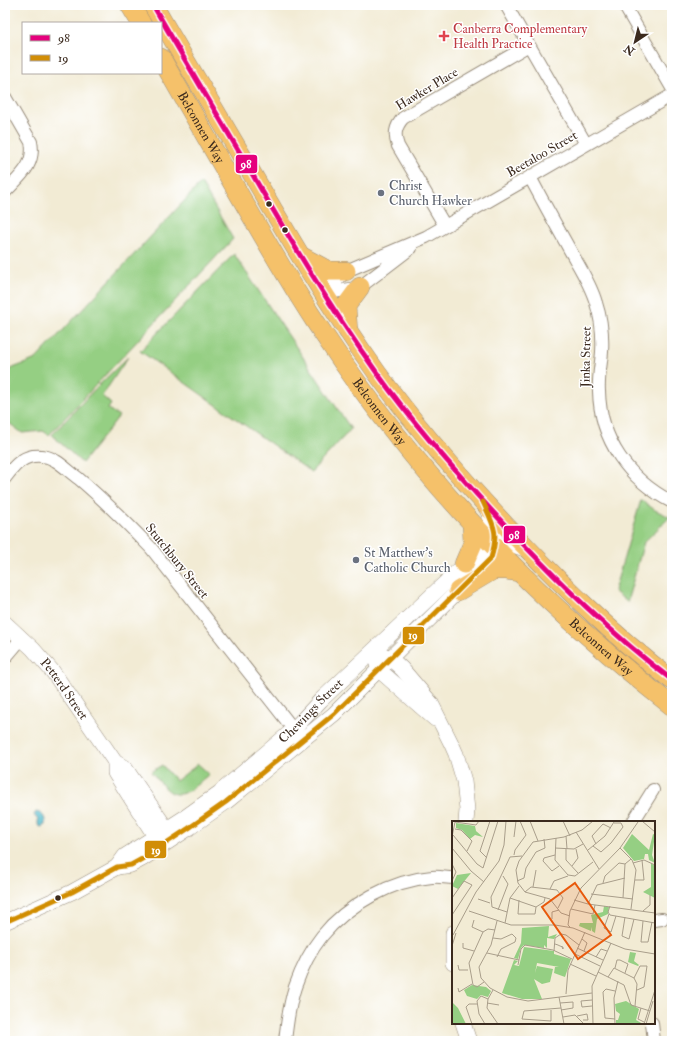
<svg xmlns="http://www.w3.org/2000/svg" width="677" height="1046" font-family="'IM FELL Double Pica',serif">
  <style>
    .green { fill: #95cf83; stroke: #687c50 }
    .water { fill: #4fb9cb; stroke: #457274 }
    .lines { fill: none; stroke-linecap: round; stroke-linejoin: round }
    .minor-casing { stroke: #968a79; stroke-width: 14 }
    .tertiary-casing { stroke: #968a79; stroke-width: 16 }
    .primary-casing { stroke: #968a79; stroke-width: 20 }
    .minor { stroke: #fff; stroke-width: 12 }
    .tertiary { stroke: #fff; stroke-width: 15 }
    .primary { stroke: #f5c16b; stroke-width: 19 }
    .bus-1-casing { stroke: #fff; stroke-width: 8 }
    .bus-2-casing { stroke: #fff; stroke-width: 8 }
    .bus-1 { stroke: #e5007d; stroke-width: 5 }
    .bus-2 { stroke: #d18d06; stroke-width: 5 }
    .health-dot { fill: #e0444e; stroke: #fff; stroke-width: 1.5 }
    .worship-dot { fill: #6b7280; stroke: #fff; stroke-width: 1.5 }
    .bus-dot { fill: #3b2a1e; stroke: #fff; stroke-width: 1.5 }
    .labels { text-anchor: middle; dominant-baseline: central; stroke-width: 3; stroke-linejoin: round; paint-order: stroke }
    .health-label { font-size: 13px; fill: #be3a42; stroke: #fff; text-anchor: start }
    .street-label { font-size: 13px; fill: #3b2a1e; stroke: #fff }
    .worship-label { font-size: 13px; fill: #5b616d; stroke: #fff; text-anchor: start }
    .inset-road { fill: none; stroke: #a99e8b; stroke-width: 1 }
    .view { fill: #e8590c; fill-opacity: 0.15; stroke: #e8590c; stroke-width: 2 }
    .inset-edge { fill: none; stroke: #3b2a1e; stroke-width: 2 }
    .line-badge { stroke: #fff; stroke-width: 1.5 }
    .badge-label { font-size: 11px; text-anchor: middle; font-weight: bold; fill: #fff }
  </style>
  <rect width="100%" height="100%" fill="#fff"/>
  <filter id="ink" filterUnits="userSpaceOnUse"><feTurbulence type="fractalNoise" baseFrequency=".025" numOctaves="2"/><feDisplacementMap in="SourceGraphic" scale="8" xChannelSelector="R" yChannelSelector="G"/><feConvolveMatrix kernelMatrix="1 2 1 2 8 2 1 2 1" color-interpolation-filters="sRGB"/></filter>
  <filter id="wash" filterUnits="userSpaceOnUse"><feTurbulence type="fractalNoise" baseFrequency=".012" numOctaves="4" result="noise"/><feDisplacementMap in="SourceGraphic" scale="16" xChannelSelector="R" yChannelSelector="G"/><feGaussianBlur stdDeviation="0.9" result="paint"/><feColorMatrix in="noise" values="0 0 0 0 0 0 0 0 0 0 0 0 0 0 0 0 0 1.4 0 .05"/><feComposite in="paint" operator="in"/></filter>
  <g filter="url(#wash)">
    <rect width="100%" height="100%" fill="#f2ebd4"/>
    <path class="green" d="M201 183 233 239 49 435 43 431 22 433 5 420V369L8 370 36 359Z
      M234 254 351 429 311 472 140 351Z
      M128 357 102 396 111 404 108 409 119 416 82 463 52 435 94 390Z
      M641 500 655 510 670 517 644 542 627 602 614 591Z
      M198 764 209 774C199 782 182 802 169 791 162 786 157 778 151 772L162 765 176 781Z"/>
    <path class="water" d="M36 812C43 813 46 818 45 825L41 827 38 825V820L34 815Z"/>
  </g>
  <g filter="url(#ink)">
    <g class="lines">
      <g class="minor-casing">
        <path id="minor" d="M506 5 586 144
          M624 5 672 88
          M5 97 31 142C36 165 19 177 5 192
          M530 177C543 202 557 227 571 252 580 268 591 285 596 303 601 318 603 336 602 352 601 365 598 378 599 391 600 440 629 480 672 502
          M445 226 398 146C394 135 395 127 403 118L529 45
          M324 294 346 271 426 237 672 95
          M324 294 360 287 411 248
          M5 478C12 469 20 458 33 456 41 455 50 457 56 461 64 466 71 473 78 478 104 500 127 523 151 548L298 735
          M5 658 22 638
          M633 822 653 790
          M654 920 662 919
          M652 1023 654 1041
          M285 1041C287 1023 289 1005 295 987 301 970 310 951 322 936 347 905 392 880 432 877 439 876 446 878 453 878"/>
      </g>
      <g class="tertiary-casing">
        <g id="tertiary">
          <path id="s1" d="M5 623 33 649 53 672 115 762 125 768 172 837"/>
          <path d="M381 654 390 658 402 669 431 703 452 745 456 754 464 781 467 810 466 822"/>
          <path d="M376 661 379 670 435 719"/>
          <path d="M115 762V773L160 844"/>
          <path id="s2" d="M117 867 125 856 184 818 219 793 293 730 321 700 481 549 503 545H513L530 551"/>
          <path d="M5 922 72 892 117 867 131 865 142 859 189 828 226 802 334 714 491 558C498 536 496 530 487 509"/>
          <path d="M453 933V963"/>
          <path d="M463 1023 469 1041"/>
        </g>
      </g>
      <g class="primary-casing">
        <g id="primary">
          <path d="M130 5 141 23"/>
          <path d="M153 5C184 59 216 112 247 165 288 236 329 306 377 373 416 427 459 476 505 525 557 580 611 634 672 680"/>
          <path id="s3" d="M161 58C187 104 214 150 240 196 268 244 295 293 327 339 422 482 537 600 672 706"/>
          <path d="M301 256 329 271H346"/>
          <path d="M348 331 346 306 360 287"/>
          <path d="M464 564 473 543 472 524"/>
          <path d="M458 591 493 570H506L518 572"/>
        </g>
      </g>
      <use href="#minor" class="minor"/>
      <use href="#tertiary" class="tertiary"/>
      <use href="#primary" class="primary"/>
      <g class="bus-1-casing">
        <path id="bus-1" d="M153 5C184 59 216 112 247 165 288 236 329 306 377 373 416 427 459 476 505 525 557 580 611 634 672 680"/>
      </g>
      <g class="bus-2-casing">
        <path id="bus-2" d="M5 922 72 892 117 867 131 865 142 859 189 828 226 802 334 714 491 558C499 532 494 526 483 502"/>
      </g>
      <use href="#bus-1" class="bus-1"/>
      <use href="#bus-2" class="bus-2"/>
    </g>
  </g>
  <path class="health-dot" d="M442 30h4v4h4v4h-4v4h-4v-4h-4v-4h4z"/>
  <g class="worship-dot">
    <circle cx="381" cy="193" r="4"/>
    <circle cx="356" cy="560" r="4"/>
  </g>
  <g class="bus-dot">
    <circle cx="269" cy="204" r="3.5"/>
    <circle cx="285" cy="230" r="3.5"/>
    <circle cx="58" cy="898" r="3.5"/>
  </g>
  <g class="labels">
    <g class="health-label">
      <text x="453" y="29">Canberra Complementary<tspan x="453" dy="15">Health Practice</tspan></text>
    </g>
    <g class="street-label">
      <text transform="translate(427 89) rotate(-31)">Hawker Place</text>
      <text stroke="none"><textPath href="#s3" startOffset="80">Belconnen Way</textPath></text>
      <text transform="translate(542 154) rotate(-30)">Beetaloo Street</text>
      <text transform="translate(586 357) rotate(-89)">Jinka Street</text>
      <text stroke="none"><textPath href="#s3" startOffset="416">Belconnen Way</textPath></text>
      <text transform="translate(177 561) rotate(51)">Stutchbury Street</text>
      <text stroke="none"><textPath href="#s3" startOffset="740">Belconnen Way</textPath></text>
      <text stroke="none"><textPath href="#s1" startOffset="89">Petterd Street</textPath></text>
      <text stroke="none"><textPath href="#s2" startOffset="250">Chewings Street</textPath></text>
    </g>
    <g class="worship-label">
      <text x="389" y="186">Christ<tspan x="389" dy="15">Church Hawker</tspan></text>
      <text x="364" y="553">St Matthew's<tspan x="364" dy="15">Catholic Church</tspan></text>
    </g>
  </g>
  <g transform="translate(452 821)">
    <rect width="203" height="203" fill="#f2ebd4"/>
    <path d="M4 2 23 5 24 10 31 16 23 14 18 18 10 9 4 7ZM180 13 197 29 201 13 203 14 200 34 203 42 197 39 196 33H193L192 38 182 40 171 27ZM199 42 203 45V77L191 71 199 66ZM19 52 6 68 0 65 5 54ZM152 85 157 86 156 93 145 98 143 112 140 110V106L139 110 127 105 128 102H141L139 94 151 91ZM97 105 96 116 105 113 102 118 95 117V127L92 124V127L72 124 69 127 66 138 62 137 69 122 70 107ZM72 126 102 130V133L119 138 113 156 102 152 103 146H107L85 142 83 152 85 145 101 148 98 161 90 163 82 158 90 178H70L50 172 62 139 66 140 62 144 67 145ZM178 131 184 132 182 140 187 144 186 145 176 141ZM20 164 34 166 39 170 36 176 29 174 25 178 15 175 12 169ZM174 180 187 188 184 199 191 203H164V191V199H166L168 193 164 190 163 183ZM0 181 6 187 14 203H0Z" fill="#95cf83"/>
    <path class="inset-road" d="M78 0 86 20M111 0 118 15M190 0 203 11M3 1 24 4 27 0M3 8 9 9 20 20 15 30M130 9 141 0M124 11 147 48M1 14 25 43 31 47 46 0M114 15 115 28M0 16 3 1M62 16 64 0M104 17 103 39 116 54 123 55 141 41M144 23 140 15 151 3 159 7M141 25 149 31 159 22 171 6 169 2H162M0 27 19 50 32 61M103 27 122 28 131 23M168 27 180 39 184 49 179 88M114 28V39L126 52M136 29 153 15 162 1M62 34 63 29 74 14 68 0M103 34 92 37 91 40 100 50 107 45M35 37 28 30 38 0M181 42 192 39 203 44M0 43 4 51 0 60M120 45 126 37 124 28M183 59H192L190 39M65 60 72 57 74 47 84 31 93 27 92 18M151 62 153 55 167 42 173 43M81 66 84 49M98 68 102 60 116 55M73 71 79 66 105 69 111 77 106 87M139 73 181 78M0 77 12 60 20 64 0 94M58 77 84 86 92 81 93 77M171 77 173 43 179 38M26 78 38 82M67 79 66 93H83L84 86M122 79 136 83 203 92M136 83 145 64 173 57M158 85 156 91 158 94 203 102M119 88 141 93 143 84M46 89 56 63 51 55M17 90 59 104H103L121 107 173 128 203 133M191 90 198 84V74M55 91 40 86 39 76 58 36 70 35M157 93 152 107 159 111 164 95M118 95 109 92 98 78 73 71 66 62 64 49 67 40 81 21 112 16 130 9M173 96 170 115 177 118 182 98M100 98V91L107 89M22 99 20 106 31 111M45 100 39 124 27 146 29 157 38 167 55 176 76 180 140 172M191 100 189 121H196L200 101M53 102 58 77 67 65M118 106 116 104 118 90 129 67 168 27 186 1M1 114 24 71 47 40 52 24 54 0M41 117 49 118 60 113 64 117 63 121 49 128 45 136M130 118 135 122 132 130M11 122V127L22 130M103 123 106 124 108 125 111 126V128L110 126M0 125 4 112M125 127 151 139M102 130 103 117 109 113 114 114 127 124M35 132 67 139M123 133 148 145M144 136 149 128 155 130M118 143 144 155M6 144 7 149H16M66 144 69 128 73 124 101 129 120 138M163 147 165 139H168L176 143 173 152M146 151 172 164 179 184 198 190M156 156 162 147 182 157 185 163 183 185M182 157 188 145H195L192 166 185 169M32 161 25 166 21 164 17 142 31 111 36 108 43 109M6 167 7 171 20 163M41 169 36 178 35 187 46 203M114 173 116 149 133 111M107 176 112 203M140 179 129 180 130 186 140 185M35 182 47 184M108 182 121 181V187L109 189M189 187 186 198 192 201M99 189V200L70 198 72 190 109 187M125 195 135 193 136 199H131M111 196 123 194 132 203M163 198 153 197 151 171 154 168 163 170M20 203 14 186 17 183H25M33 203 27 193 25 180 29 175 36 178M141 203 140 165 159 122M163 203 162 177 166 160M192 203 203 169M194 203 201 180"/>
    <path class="view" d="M123 62 159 114 126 138 90 86Z"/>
    <rect width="203" height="203" class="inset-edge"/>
  </g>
  <g class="line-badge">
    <rect x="235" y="154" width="23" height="20" rx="4" fill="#e5007d"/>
    <rect x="503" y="525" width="23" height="19" rx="4" fill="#e5007d"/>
    <rect x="402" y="626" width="23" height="19" rx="4" fill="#d18d06"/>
    <rect x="144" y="840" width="23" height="19" rx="4" fill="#d18d06"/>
  </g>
  <g class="badge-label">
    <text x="246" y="168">98</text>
    <text x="514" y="539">98</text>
    <text x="413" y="639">19</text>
    <text x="156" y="854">19</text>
  </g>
  <rect width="677" height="1046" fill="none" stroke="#fff" stroke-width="20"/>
  <rect x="22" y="22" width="140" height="52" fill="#ffffff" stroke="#b1aaa5"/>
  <rect x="30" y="35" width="20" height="6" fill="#e5007d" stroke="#b1aaa5"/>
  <text x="58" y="42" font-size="12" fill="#3b2a1e">98</text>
  <rect x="30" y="55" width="20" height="6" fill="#d18d06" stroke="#b1aaa5"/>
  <text x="58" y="62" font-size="12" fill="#3b2a1e">19</text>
  <g transform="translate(635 42) rotate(215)" stroke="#ffffff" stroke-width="3" paint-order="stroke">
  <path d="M0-3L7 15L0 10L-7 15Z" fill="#3b2a1e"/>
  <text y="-6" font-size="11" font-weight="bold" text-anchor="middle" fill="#3b2a1e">N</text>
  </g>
</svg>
